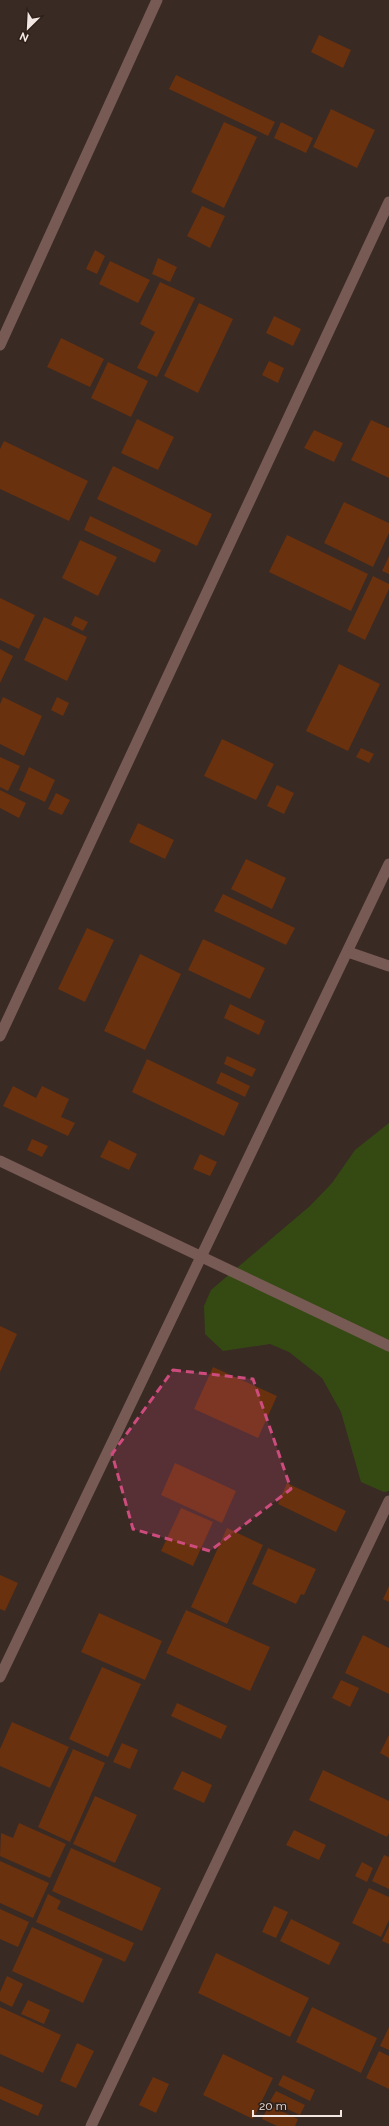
<svg xmlns="http://www.w3.org/2000/svg" width="389" height="2126" font-family="Raleway,sans-serif">
  <style>
    .green { fill: #354a13 }
    .building { fill: #69310e }
    .lines { fill: none; stroke-linecap: round; stroke-linejoin: round }
    .minor { stroke: #785a54; stroke-width: 11 }
    .marked { fill: #ce4c7d; fill-opacity: 0.2; stroke: #ce4c7d; stroke-width: 3; stroke-dasharray: 8 5; stroke-linejoin: round }
  </style>
  <rect width="100%" height="100%" fill="#392a24"/>
  <path class="green" d="M389 1123V1491L384 1492 361 1482 341 1412 322 1378 289 1352 270 1344 223 1351 205 1334 204 1306 211 1290 310 1206 332 1183 355 1150Z"/>
  <path class="building" d="M319 35 351 50 343 68 311 52Z
    M176 75 275 122 268 136 169 89Z
    M331 109 375 130 357 168 313 147Z
    M224 122 257 137 224 208 191 192Z
    M281 122 313 138 306 153 274 138Z
    M202 206 225 216 210 248 187 236Z
    M95 250 105 256 97 274 86 269Z
    M158 258 177 267 170 282 152 274Z
    M110 261 150 280 138 303 99 284Z
    M160 282 195 298 157 377 137 368 155 332 140 324Z
    M199 303 233 319 198 393 164 376Z
    M274 316 301 329 293 346 266 333Z
    M61 338 104 359 90 387 47 367Z
    M269 361 284 368 278 383 262 375Z
    M108 362 148 381 131 417 91 398Z
    M137 419 174 437 158 470 121 453Z
    M371 420 389 428V478L351 460Z
    M314 430 343 443 334 462 304 448Z
    M4 441 88 481 69 521 0 489V449Z
    M113 466 212 514 197 546 97 499Z
    M344 502 389 523V533L373 567 324 543Z
    M90 516 161 550 155 563 84 530Z
    M287 535 368 574 351 611 269 572Z
    M80 540 117 557 98 596 62 578Z
    M389 556V574L382 571Z
    M373 576 389 584V589L365 640 347 631Z
    M0 598 35 615 19 649 0 640Z
    M75 616 88 622 83 631 71 625Z
    M44 617 87 637 67 681 24 660Z
    M0 649 13 656 0 683Z
    M339 664 380 684 348 751 306 731Z
    M3 697 42 716 24 756 0 744V704Z
    M57 697 69 703 63 716 51 710Z
    M222 739 274 764 256 800 204 776Z
    M361 748 374 754 369 763 356 757Z
    M0 757 20 766 8 791 0 787Z
    M29 767 55 780 45 802 19 790Z
    M277 785 294 793 284 814 267 806Z
    M0 790 26 803 19 818 0 808Z
    M56 793 70 800 62 815 48 809Z
    M138 823 174 840 165 859 129 842Z
    M246 859 286 878 272 909 231 889Z
    M223 894 295 928 286 945 214 911Z
    M87 928 114 940 85 1002 58 989Z
    M203 939 265 968 250 999 188 970Z
    M140 954 181 974 145 1050 104 1031Z
    M230 1004 265 1021 259 1035 224 1018Z
    M227 1056 256 1069 252 1077 224 1064Z
    M147 1059 239 1103 224 1136 132 1092Z
    M221 1072 250 1086 245 1097 216 1083Z
    M13 1086 36 1098 42 1086 69 1099 61 1117 75 1123 68 1136 3 1106Z
    M32 1139 48 1146 42 1157 27 1150Z
    M109 1140 137 1154 129 1170 100 1157Z
    M200 1154 217 1162 210 1176 193 1169Z
    M0 1326 17 1334 0 1372Z
    M213 1367 277 1396 258 1438 194 1409Z
    M175 1463 236 1491 222 1523 161 1495Z
    M287 1483 346 1511 336 1532 278 1504Z
    M181 1508 213 1522 193 1566 161 1551Z
    M227 1528 263 1545 227 1624 191 1607Z
    M268 1548 316 1569 304 1595 301 1594 296 1604 252 1584Z
    M0 1575 18 1583 5 1611 0 1609Z
    M389 1586V1602L383 1599Z
    M186 1610 270 1647 250 1691 166 1653Z
    M99 1613 162 1641 145 1680 81 1652Z
    M363 1635 389 1648V1694L345 1673Z
    M102 1667 141 1684 108 1757 69 1739Z
    M341 1680 359 1688 350 1707 332 1698Z
    M177 1703 227 1726 221 1739 171 1716Z
    M12 1722 69 1747 50 1788 0 1766V1749Z
    M389 1735V1758L380 1753Z
    M122 1743 138 1750 130 1769 113 1762Z
    M73 1749 105 1763 70 1842 38 1827Z
    M323 1770 389 1801V1833L387 1837 309 1800Z
    M182 1771 212 1785 204 1803 173 1789Z
    M95 1796 137 1815 115 1863 73 1844Z
    M19 1823 66 1844 50 1878 0 1856 1 1833 13 1838Z
    M294 1830 326 1845 319 1860 286 1845Z
    M71 1848 161 1888 142 1931 52 1891Z
    M384 1855 389 1857V1889L372 1881Z
    M0 1861 49 1883 33 1918 0 1903Z
    M362 1862 373 1868 367 1882 355 1876Z
    M369 1888 389 1897V1920L381 1937 352 1923Z
    M48 1894 61 1901 57 1909 134 1943 125 1962 36 1922Z
    M274 1906 288 1912 276 1938 262 1932Z
    M0 1909 29 1922 18 1947 0 1939Z
    M291 1919 340 1943 329 1965 280 1941Z
    M389 1926V1944L382 1941Z
    M32 1927 103 1959 83 2003 12 1971Z
    M216 1953 309 1998 290 2037 198 1993Z
    M7 1976 23 1984 12 2007 0 2001V1992Z
    M28 2000 50 2010 44 2024 21 2014Z
    M0 2007 61 2035 43 2073 0 2054Z
    M312 2007 377 2038 361 2073 296 2042Z
    M389 2027V2050L380 2046Z
    M77 2043 94 2051 76 2088 60 2081Z
    M379 2051 389 2056V2089L366 2078Z
    M223 2054 273 2078 253 2119 203 2095Z
    M283 2075 315 2090 310 2101 278 2085Z
    M153 2077 169 2084 156 2113 139 2105Z
    M0 2086 43 2105 38 2116 0 2099Z
    M276 2091 305 2105 300 2115 270 2101Z
    M269 2105 298 2119 295 2126H277L262 2119Z"/>
  <g class="lines">
    <path class="minor" d="M0 345 157 0
      M348 952 389 966
      M0 1036 389 202
      M0 1161 389 1346
      M0 1677 389 864
      M91 2126 389 1501"/>
  </g>
  <path class="marked" d="M173 1370 253 1379 291 1489 210 1551 133 1529 112 1454Z"/>
  <g transform="translate(28 28) rotate(204)" stroke="#2f201a" stroke-width="3" paint-order="stroke">
  <path d="M0-3L7 15L0 10L-7 15Z" fill="#f2e7e3"/>
  <text y="-6" font-size="11" font-weight="bold" text-anchor="middle" fill="#f2e7e3">N</text>
  </g>
  <path d="M253 2110v6h88v-6" fill="none" stroke="#f2e7e3" stroke-width="2"/>
  <text x="259" y="2110" font-size="12" fill="#f2e7e3" stroke="#2f201a" stroke-width="3" paint-order="stroke">20 m</text>
</svg>
